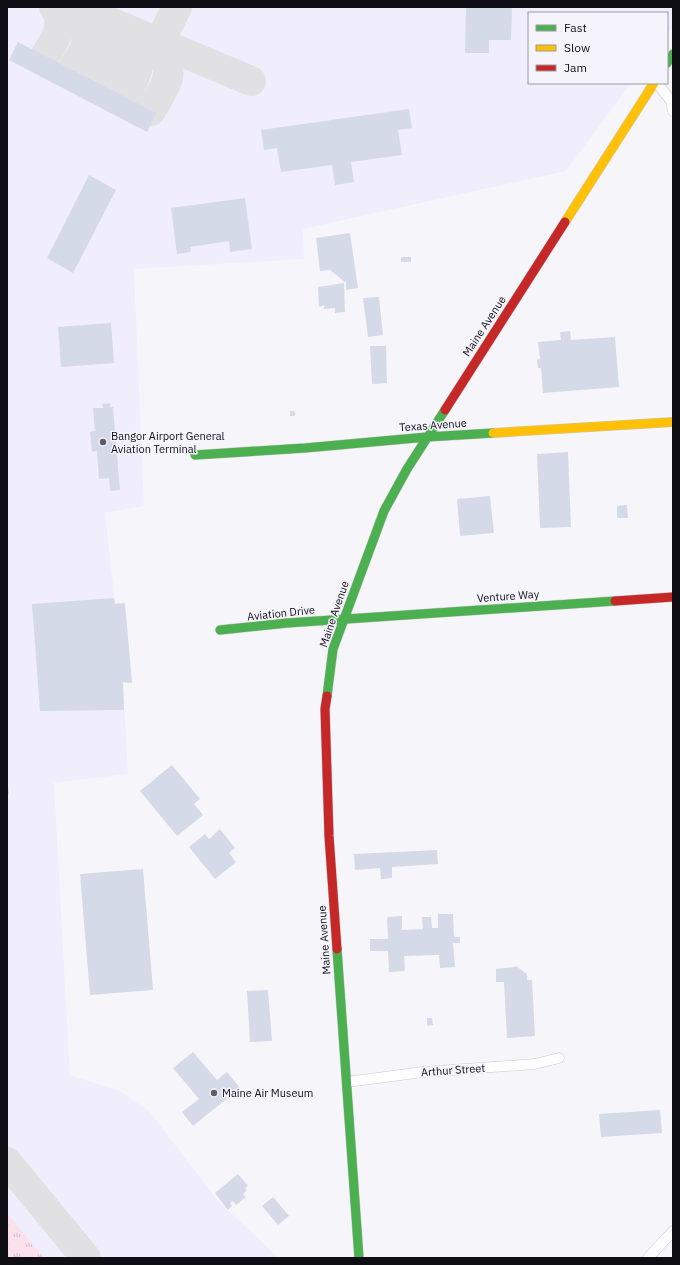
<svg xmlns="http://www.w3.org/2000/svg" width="680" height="1265" font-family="'IBM Plex Sans',sans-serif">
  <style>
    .built { fill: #f0eefc }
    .grass { fill: url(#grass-tufts) }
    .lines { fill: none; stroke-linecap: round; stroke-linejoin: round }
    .taxiway { stroke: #e1e1e4; stroke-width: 30 }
    .building { fill: #d4dae7 }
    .street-casing { stroke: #cac9cf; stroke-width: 11 }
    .fast-casing { stroke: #cac9cf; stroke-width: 10 }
    .slow-casing { stroke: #cac9cf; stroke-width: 10 }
    .jam-casing { stroke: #cac9cf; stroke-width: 10 }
    .street { stroke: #fefefe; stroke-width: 10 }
    .fast { stroke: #4caf50; stroke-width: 9 }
    .slow { stroke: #ffc107; stroke-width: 9 }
    .jam { stroke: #c62828; stroke-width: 9 }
    .poi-dot { fill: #605f64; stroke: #f5f4fc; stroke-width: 1.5 }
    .labels { text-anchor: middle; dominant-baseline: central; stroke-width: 3; stroke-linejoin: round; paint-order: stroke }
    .street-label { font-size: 11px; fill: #0f0e14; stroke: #f5f4fc }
    .poi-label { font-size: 11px; fill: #0f0e14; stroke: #f5f4fc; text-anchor: start }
  </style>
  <defs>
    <pattern id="grass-tufts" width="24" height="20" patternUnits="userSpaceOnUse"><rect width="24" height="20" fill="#fae1ec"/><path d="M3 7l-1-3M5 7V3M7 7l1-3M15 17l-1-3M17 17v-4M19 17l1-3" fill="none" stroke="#d5c0ca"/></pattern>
  </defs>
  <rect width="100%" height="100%" fill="#f6f6fa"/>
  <path class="built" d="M7 7H673V27L667 35V13H529V83H631L566 171 303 229 304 259 134 269 144 506 105 513 115 603H125L132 683 123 682 128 774 54 783 70 1075 120 1091 149 1111 219 1202 279 1258H7Z"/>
  <path class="grass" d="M7 1213 44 1258H7Z"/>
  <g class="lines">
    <path class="taxiway" d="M74 7 251 81
      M98 17C121 44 114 56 99 84
      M125 28C149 51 138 72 125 97
      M151 39C164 49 173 68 166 83 162 93 156 102 151 111
      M151 39 158 38 163 35 177 7
      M45 56C54 41 67 24 54 7
      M72 70C76 63 82 55 85 48 90 32 83 18 72 7
      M7 1162 86 1258"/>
  </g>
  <path class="building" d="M466 7H512L511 40H489V53H465Z
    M18 42 156 113 147 132 9 60Z
    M409 109 412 128 398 130 402 155 351 162 354 182 335 185 332 165 281 172 277 148 264 150 261 130Z
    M89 175 116 190 73 273 47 258Z
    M245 198 252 249 230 252 229 241 190 247 191 252 177 254 171 208Z
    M350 233 358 288 346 290V283L330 270 320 271 316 238Z
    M401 257H411V262H401Z
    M344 283 345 312 335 313V308L324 309V305L319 307 318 287Z
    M379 297 383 335 368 337 363 298Z
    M111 323 114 363 61 367 58 327Z
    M570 331 571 340 615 337 619 387 543 393 541 368H538L537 360 540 359 538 342 561 340 560 332Z
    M370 346H386L387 383 372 384Z
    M110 403V407H113L120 490 110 491 109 478 99 479 97 451 92 452 90 432 95 431 93 408H103L102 404Z
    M290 411H294L296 414 294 416H290Z
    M568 452 571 527 540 528 537 454Z
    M490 496 494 533 460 536 457 499Z
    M627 505 628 518H617V506Z
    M114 598 115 604 125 603 132 683 123 682 124 710 40 711 32 604Z
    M172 765 200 799 194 804 203 815 177 836 140 791Z
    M7 784H8L9 794H7Z
    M220 829 235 848 229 853 236 862 215 879 189 847 205 834 209 839Z
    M437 850 438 864 392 867V878L381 879 380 868 355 870 354 854Z
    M143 869 153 990 90 995 80 874Z
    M438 914H453L454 937H460V943H453L455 967 440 968 439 955 404 956 405 971 389 972 388 951H370V939H388L387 917 402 916V930L423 929 422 917H431L432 928H438Z
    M516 966 527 974V980H532L535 1036 507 1038 504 982H496V969L514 967Z
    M268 990 272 1041 250 1042 247 991Z
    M427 1018H432L433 1025 427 1026Z
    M193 1052 217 1080 227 1072 240 1088 193 1126 182 1112 199 1099 173 1068Z
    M660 1110 662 1133 601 1137 599 1114Z
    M238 1174 248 1186 245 1188 247 1190 243 1194 246 1197 236 1205 233 1201 230 1203 232 1206 228 1210 215 1193Z
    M273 1197 289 1216 278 1225 262 1206Z"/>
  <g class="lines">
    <g class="street-casing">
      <path id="street" d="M657 83 671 101 673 111
        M347 1082 423 1072 535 1064 559 1058
        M648 1258 673 1231"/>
    </g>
    <g class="fast-casing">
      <path id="fast" d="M667 63 673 54
        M195 455 305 448 427 437 493 433
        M220 630 287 623 615 601
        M327 696 333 649 384 511 407 469 445 410
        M337 949 359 1258"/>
    </g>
    <g class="slow-casing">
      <path id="slow" d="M565 222 654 83
        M493 433 673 422"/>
    </g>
    <g class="jam-casing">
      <path id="jam" d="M445 410 565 222
        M615 601 673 597
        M327 696 325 709 329 836 337 949"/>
    </g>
    <use href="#street" class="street"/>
    <use href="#fast" class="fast"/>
    <use href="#slow" class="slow"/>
    <use href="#jam" class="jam"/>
  </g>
  <g class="poi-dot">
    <circle cx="103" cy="442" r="4"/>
    <circle cx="214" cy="1093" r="4"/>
  </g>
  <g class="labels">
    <g class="street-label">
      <text transform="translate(484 326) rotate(-57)">Maine Avenue</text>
      <text transform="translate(433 425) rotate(-4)">Texas Avenue</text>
      <text transform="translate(508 596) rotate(-4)">Venture Way</text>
      <text transform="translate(281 613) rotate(-6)">Aviation Drive</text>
      <text transform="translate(334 614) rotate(-71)">Maine Avenue</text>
      <text transform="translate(324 940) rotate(-94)">Maine Avenue</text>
      <text transform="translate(453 1070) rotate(-4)">Arthur Street</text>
    </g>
    <g class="poi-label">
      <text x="111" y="436">Bangor Airport General<tspan x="111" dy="13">Aviation Terminal</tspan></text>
      <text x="222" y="1093">Maine Air Museum</text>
    </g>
  </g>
  <rect width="680" height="1265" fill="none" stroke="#0f0e14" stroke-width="16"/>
  <rect x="528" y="12" width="140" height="72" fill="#f5f4fc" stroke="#99989f"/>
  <rect x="536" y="25" width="20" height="6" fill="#4caf50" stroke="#99989f"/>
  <text x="564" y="32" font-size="12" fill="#0f0e14">Fast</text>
  <rect x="536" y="45" width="20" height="6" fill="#ffc107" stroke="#99989f"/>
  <text x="564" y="52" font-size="12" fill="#0f0e14">Slow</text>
  <rect x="536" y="65" width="20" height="6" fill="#c62828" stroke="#99989f"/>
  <text x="564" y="72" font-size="12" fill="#0f0e14">Jam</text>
</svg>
